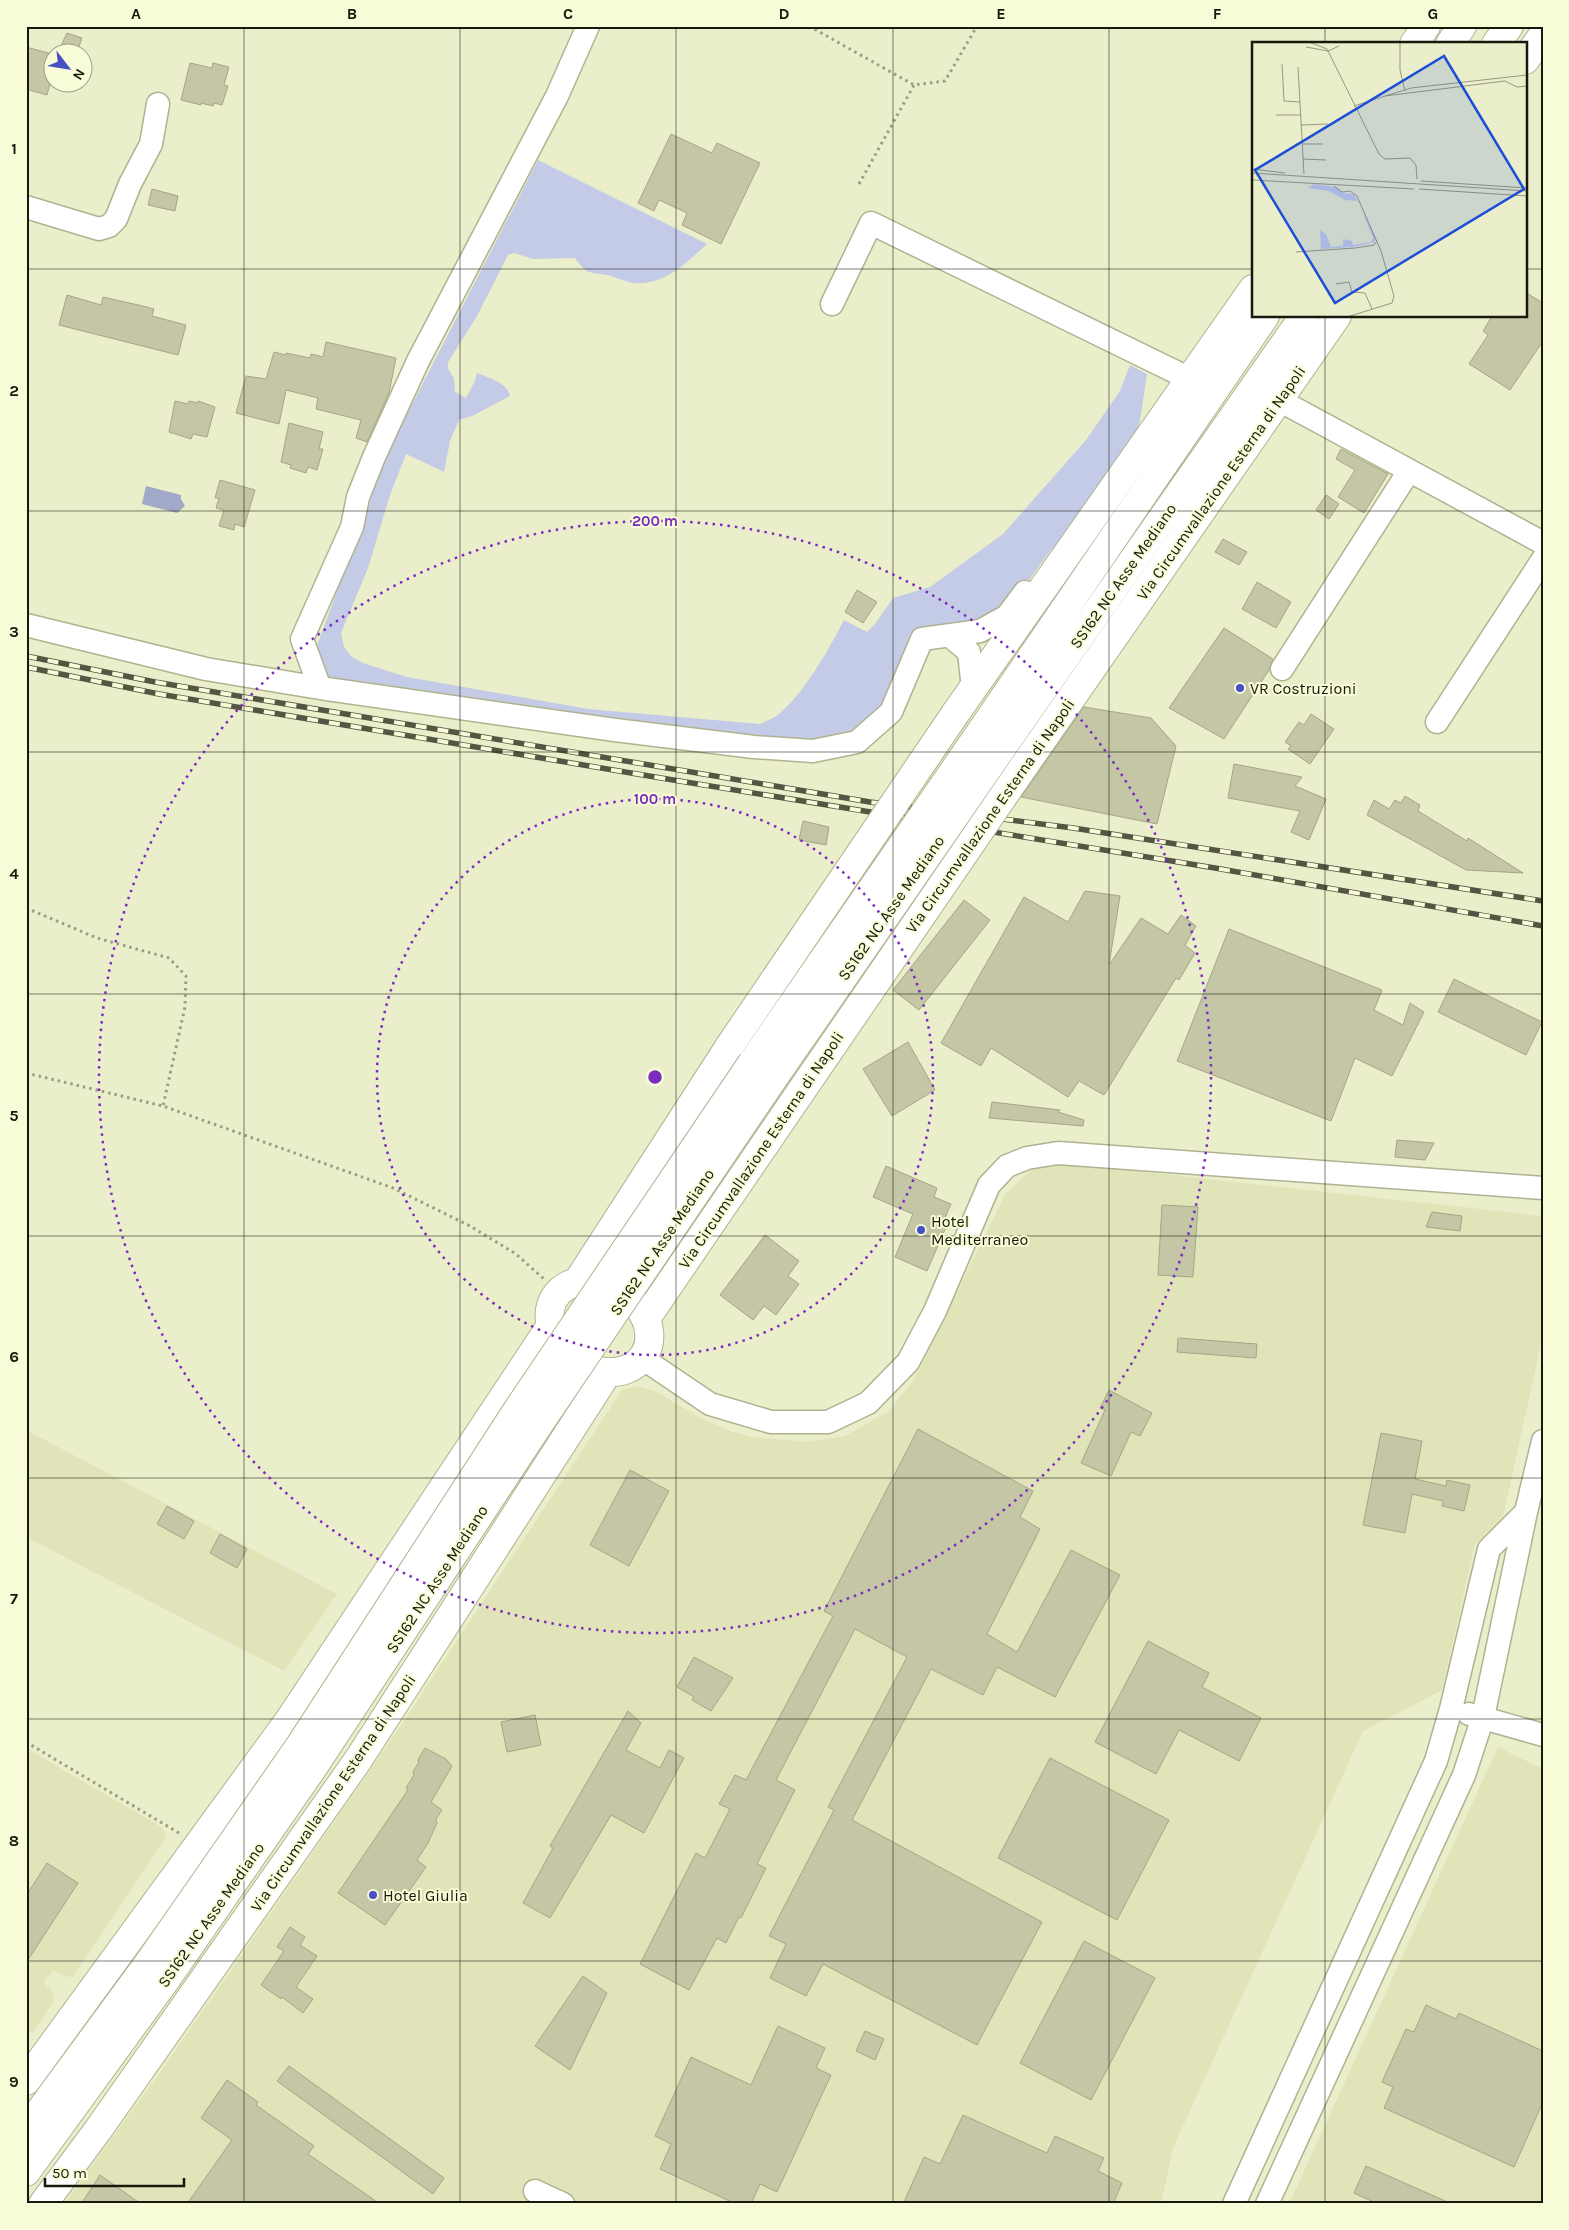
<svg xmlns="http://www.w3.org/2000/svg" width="1569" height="2230" font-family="Karla,sans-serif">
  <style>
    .built { fill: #e1e4b8 }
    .green { fill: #c4cbe6 }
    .water { fill: #a1a9c8 }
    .building { fill: #c4c6a5; stroke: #a4a685 }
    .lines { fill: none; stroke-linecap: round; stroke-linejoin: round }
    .minor-casing { stroke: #b0b290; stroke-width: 25 }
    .major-casing { stroke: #b0b290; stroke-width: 30 }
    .highway-casing { stroke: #b0b290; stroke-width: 30 }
    .path { stroke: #9b9d82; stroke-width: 3; stroke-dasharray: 2.5 4; stroke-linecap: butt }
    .minor { stroke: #fff; stroke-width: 22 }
    .major { stroke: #fff; stroke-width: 28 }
    .highway { stroke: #fff; stroke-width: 28 }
    .rail-casing { stroke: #545542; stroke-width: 5.5 }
    .rail { stroke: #f8fbd7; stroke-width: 4; stroke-dasharray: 11; stroke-linecap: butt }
    .major-bridge-casing { stroke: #b0b290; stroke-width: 30; stroke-linecap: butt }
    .highway-bridge-casing { stroke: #b0b290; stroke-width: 30; stroke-linecap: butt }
    .major-bridge { stroke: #fff; stroke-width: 28 }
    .highway-bridge { stroke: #fff; stroke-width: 28 }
    .grid { fill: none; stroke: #18190c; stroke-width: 1; stroke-opacity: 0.55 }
    .ring { fill: none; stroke: #7b2cbf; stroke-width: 2.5; stroke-dasharray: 2.5 5 }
    .poi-dot { fill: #4650c5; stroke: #f8fbd7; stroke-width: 2 }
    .labels { text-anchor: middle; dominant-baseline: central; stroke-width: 4; stroke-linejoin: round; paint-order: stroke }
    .street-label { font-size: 16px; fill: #18190c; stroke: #f8fbd7 }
    .poi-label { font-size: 16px; fill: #18190c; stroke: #f8fbd7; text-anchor: start }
    .inset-road { fill: none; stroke: #97997e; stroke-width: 1 }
    .view { fill: #1d4ed8; fill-opacity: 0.15; stroke: #1d4ed8; stroke-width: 2.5 }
    .inset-edge { fill: none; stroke: #18190c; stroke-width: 2.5 }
    .centre { fill: #7b2cbf; stroke: #f8fbd7; stroke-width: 2.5 }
    .ring-label { font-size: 15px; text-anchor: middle; font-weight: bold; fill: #7b2cbf; stroke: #f8fbd7; stroke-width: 4; stroke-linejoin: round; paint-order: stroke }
    .neatline { fill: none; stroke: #18190c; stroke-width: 2 }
    .grid-label { font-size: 16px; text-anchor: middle; font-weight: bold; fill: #18190c }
  </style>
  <rect width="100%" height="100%" fill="#ebeeca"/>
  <path class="built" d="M1064 1163 1543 1216V1335L1503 1517 1475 1544 1442 1690 1363 1731 1173 2148 1161 2204H64L156 2078 400 1727 622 1390 637 1386 657 1392 699 1417 730 1431 753 1437 807 1442 845 1436 889 1411 913 1381 1006 1193 1032 1169Z
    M26 1430 337 1594 284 1671 26 1537Z
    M1498 1747 1543 1769V2204H1289Z
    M26 1748 163 1828 166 1837 73 1977 64 1976 54 1970 43 1982 53 1992V2003L33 2032H26Z"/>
  <path class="green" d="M538 160 707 244C686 263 664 286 634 283 625 282 616 277 607 275 589 272 587 275 575 258L533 259 514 253 508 255 477 316 448 362V368L454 379 455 392 466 398 475 381 477 373C489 378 507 382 510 396L472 416 459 420 450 441 444 472 406 454 390 495 368 568 341 633 344 647 352 657 363 663 407 677 588 709 760 724C766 721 775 718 780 713 805 692 829 649 844 620L867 632 875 624 893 598 930 587 1003 534 1086 440 1120 391 1130 365 1147 374 1137 440 1079 522 1050 551 1009 608 998 617 938 628 891 698 866 729 818 744 693 737 328 683 315 651 389 449Z"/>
  <path class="water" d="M146 486 181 495V499L185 506 177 513 142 504Z"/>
  <path class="building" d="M67 33 82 38 77 52H58Z
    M26 47 52 54V76L47 95 26 89Z
    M190 63 212 68 213 63 229 67 224 85 228 86 222 105 214 103 213 106 201 103V105L181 100Z
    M671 134 712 153 717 143 760 163 721 244 682 225 687 213 659 200 654 211 638 203Z
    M152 189 178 196 175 211 148 205Z
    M1525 292 1543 303V341L1510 390 1469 364 1488 335 1483 331 1492 316H1525Z
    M67 295 101 305 103 297 147 307 154 309 152 316 186 325 178 355 59 325Z
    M326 342 396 358 389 393 367 442 356 438 361 420 316 409 318 398 286 390 279 424 236 413 246 376 266 379 274 352 286 355V353L310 358 311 354 323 357Z
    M175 401 188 404 189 401 198 403V401L215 407 207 437 193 434 191 439 169 432Z
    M289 423 323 432 319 449H323L317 470 308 467 306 473 290 468 291 465 281 462Z
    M1341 449 1388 474 1364 513 1338 497 1355 470 1336 459Z
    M220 480 255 490 244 527 235 524 234 530 219 526 224 510 216 508 219 498H215Z
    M1326 495 1339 504 1329 519 1316 510Z
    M1223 539 1247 552 1239 565 1215 552Z
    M1257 582 1291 602 1276 628 1242 609Z
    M857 590 877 602 863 623 845 612Z
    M1224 628 1273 659 1269 670 1224 739 1169 708Z
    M1084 707 1151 718 1176 746 1157 824 1021 797Z
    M1311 714 1334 729 1310 764 1288 749 1291 746 1285 742 1299 722 1304 725Z
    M1234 764 1302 777 1295 786 1326 799 1309 840 1291 832 1300 811 1228 798Z
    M1405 796 1420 805 1418 811 1467 841 1468 838 1523 873 1466 870 1367 815 1374 800 1389 809 1395 800 1401 803Z
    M803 821 829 827 826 845 799 840Z
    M1085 891 1120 896 1109 965 1141 918 1168 934 1181 915 1196 926 1185 945 1195 953 1179 980 1176 978 1104 1095 1079 1081 1068 1097 991 1048 981 1066 941 1043 1024 897 1068 922Z
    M964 900 990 920 919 1010 893 990Z
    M1229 929 1382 990 1374 1010 1403 1025 1410 1003 1424 1012 1392 1076 1355 1058 1331 1121 1177 1061Z
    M1454 979 1542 1022 1526 1055 1438 1012Z
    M908 1042 935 1090 892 1116 863 1069Z
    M992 1102 1060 1110 1058 1112 1084 1120 1083 1126 989 1118Z
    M1397 1140 1434 1143 1425 1160 1395 1157Z
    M886 1166 937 1188 934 1197 951 1204 945 1218 949 1220 927 1271 895 1257 913 1214 873 1197Z
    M1162 1205 1198 1207 1193 1277 1158 1275Z
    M1432 1212 1462 1216 1460 1231 1426 1227Z
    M765 1235 799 1261 788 1276 799 1284 776 1315 764 1306 753 1320 720 1295Z
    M1178 1338 1257 1344 1256 1358 1177 1352Z
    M1109 1390 1152 1413 1140 1436 1131 1432 1111 1476 1081 1463 1105 1410 1100 1408Z
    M918 1429 1033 1491 1020 1517 1040 1529 987 1634 1017 1652 1071 1550 1120 1575 1055 1697 997 1667 983 1695 931 1669 852 1820 1042 1922 977 2045 823 1964 806 1996 770 1978 786 1944 769 1936 834 1810 828 1807 907 1657 855 1629 776 1780 795 1790 757 1864 766 1868 741 1918 739 1917 726 1943 717 1938 689 1990 640 1964 696 1853 705 1858 730 1809 719 1804 735 1775 746 1780 833 1616 824 1611Z
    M1381 1433 1422 1441 1415 1479 1446 1486 1447 1480 1470 1485 1464 1511 1442 1506 1443 1501 1412 1494 1405 1533 1363 1525Z
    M630 1470 669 1491 629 1566 590 1545Z
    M167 1506 194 1521 184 1539 157 1524Z
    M220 1534 247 1549 237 1568 210 1553Z
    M1148 1641 1209 1673 1202 1687 1261 1718 1239 1761 1179 1730 1156 1774 1095 1742Z
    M694 1657 733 1678 711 1711 692 1700 694 1697 677 1687Z
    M628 1711 641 1723 626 1750 660 1768 669 1750 684 1758 644 1833 611 1815 550 1918 523 1903 553 1848 550 1846Z
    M535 1715 541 1745 507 1752 501 1722Z
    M425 1748 446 1759 452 1766 431 1802 442 1810 436 1819 437 1823 428 1843 417 1860 426 1867 385 1925 338 1893 408 1790 406 1788 414 1775 413 1772 419 1762 418 1760Z
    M1050 1758 1169 1820 1117 1920 998 1858Z
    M47 1863 78 1883 26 1963V1896Z
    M290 1927 305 1937 300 1945 317 1956 296 1987 313 1999 303 2013 282 1997 281 1999 261 1985 284 1951 277 1947Z
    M1084 1941 1155 1978 1091 2100 1020 2063Z
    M583 1976 607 1993 570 2070 535 2046Z
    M1426 2005 1456 2019 1459 2013 1543 2051V2102L1514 2167 1384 2108 1393 2087 1382 2082 1406 2029 1414 2032Z
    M778 2026 825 2048 816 2068 831 2075 777 2192 760 2184 751 2204H736L660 2169 671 2144 655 2136 691 2057 751 2085Z
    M865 2031 884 2039 875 2060 856 2051Z
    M289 2066 444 2178 433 2194 277 2081Z
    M227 2080 258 2102 256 2105 314 2146 308 2154 380 2204H187L232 2140 201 2118Z
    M963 2115 1047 2153 1055 2136 1104 2158 1098 2171 1122 2183 1113 2204H903L924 2157 940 2164Z
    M1366 2166 1452 2204H1378L1354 2193Z
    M100 2175 141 2204H81Z"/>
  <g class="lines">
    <g class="minor-casing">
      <path id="minor" d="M26 207 99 229 109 226 116 219 130 184 151 144 158 104
        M832 304 871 223 1190 379
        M1279 400 1543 543
        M26 625 206 669 320 688 615 730 754 747 813 751 857 742 891 712 922 639 980 631 1007 616 1025 592
        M950 636 969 652 973 689
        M1282 669 1409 471
        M320 688 302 639 352 527 358 497 374 457 418 361 557 96 588 26
        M1437 722 1543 559
        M642 1358 710 1404 771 1422H828L868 1403 908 1362 935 1311 989 1185 1007 1166 1027 1158 1058 1153 1543 1188
        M1526 1512 1543 1441
        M1469 1714 1543 1735
        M535 2191 563 2204
        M1234 2204 1436 1761 1451 1709 1489 1549 1526 1512 1483 1717 1464 1775 1267 2204"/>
    </g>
    <g class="major-casing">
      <path id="major" d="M1414 44 1426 26
        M1525 60 1543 35
        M955 714 1253 289
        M1024 766 1337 316
        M578 1281 731 1044
        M647 1317 802 1090
        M555 1339C540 1306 557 1280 593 1280
        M599 1371C641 1379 664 1342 639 1307
        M26 2081 290 1719 550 1327
        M43 2204 98 2130 358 1760 608 1372"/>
    </g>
    <g class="highway-casing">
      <path id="highway" d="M1450 44 1462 26
        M1496 44 1509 26
        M980 733 1265 316
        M1001 749 1304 316
        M26 2130 148 1964
        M26 2172 167 1978"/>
    </g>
    <path class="path" d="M809 26 914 85 945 81 977 26
      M859 184 914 85
      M26 908 97 938 169 958 186 976 185 1007 163 1106
      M26 1073 163 1106 393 1188 470 1226 516 1254 544 1279
      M26 1742 179 1833"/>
    <use href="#minor" class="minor"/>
    <use href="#major" class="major"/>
    <use href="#highway" class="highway"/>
    <g class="rail-casing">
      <path id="rail" d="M26 656 155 682 870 802 1073 828 1543 901
        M26 667 159 694 661 778 1215 868 1543 926"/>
    </g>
    <use href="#rail" class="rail"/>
    <g class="major-bridge-casing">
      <path id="major-bridge" d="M731 1044 955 714
        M802 1090 1024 766"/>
    </g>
    <g class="highway-bridge-casing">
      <path id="highway-bridge" d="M148 1964 301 1744 518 1409 754 1060 980 733
        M167 1978 312 1769 541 1421 777 1073 1001 749"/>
    </g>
    <use href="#major-bridge" class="major-bridge"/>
    <use href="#highway-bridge" class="highway-bridge"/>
  </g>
  <path class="grid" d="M244 26V2204M460 26V2204M676 26V2204M893 26V2204M1109 26V2204M1325 26V44M26 269H1253M1525 269H1543M1325 316V2204M26 511H1543M26 752H1543M26 994H1543M26 1236H1543M26 1478H1543M26 1719H1543M26 1961H1543"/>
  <g class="ring">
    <circle cx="655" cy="1077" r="278"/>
    <circle cx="655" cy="1077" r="556"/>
  </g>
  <g class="poi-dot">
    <circle cx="1240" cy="688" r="5"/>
    <circle cx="921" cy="1230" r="5"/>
    <circle cx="373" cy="1895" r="5"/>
  </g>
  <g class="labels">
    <g class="street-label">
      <text transform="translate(1221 483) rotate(-55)">Via Circumvallazione Esterna di Napoli</text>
      <text transform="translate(1123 576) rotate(-55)">SS162 NC Asse Mediano</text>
      <text transform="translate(990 816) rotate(-55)">Via Circumvallazione Esterna di Napoli</text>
      <text transform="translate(891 908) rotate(-55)">SS162 NC Asse Mediano</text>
      <text transform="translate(761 1150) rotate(-56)">Via Circumvallazione Esterna di Napoli</text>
      <text transform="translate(662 1242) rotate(-56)">SS162 NC Asse Mediano</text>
      <text transform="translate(437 1579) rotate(-57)">SS162 NC Asse Mediano</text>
      <text transform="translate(333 1793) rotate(-56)">Via Circumvallazione Esterna di Napoli</text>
      <text transform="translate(211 1915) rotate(-55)">SS162 NC Asse Mediano</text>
    </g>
    <g class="poi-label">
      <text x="1250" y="688">VR Costruzioni</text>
      <text x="931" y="1221">Hotel<tspan x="931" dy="18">Mediterraneo</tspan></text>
      <text x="383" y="1895">Hotel Giulia</text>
    </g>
  </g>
  <g transform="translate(1252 42)">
    <rect width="275" height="275" fill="#ebeeca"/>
    <path d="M62 142 84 145 91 151 102 152 124 196 123 200 101 205 69 207 68 188 74 192 79 205 91 204V197L100 199 101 203 119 200 121 196 106 159 93 158 77 149 56 146Z" fill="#c4cbe6"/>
    <path class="inset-road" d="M57 0 75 7 127 112 133 117 158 116 164 123 165 137M148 0V28L153 49M54 5 76 9 87 4M30 22 32 59 48 60M46 25 52 132M275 33 159 46 133 54 253 39 265 45 275 44M102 64 133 54M24 73H49M49 83 76 82M50 102H71M51 117 74 118M0 127 33 131M0 131 275 149M0 138 162 147M169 139 275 146M82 144 90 150 98 149 105 154 129 209 142 254 140 261 95 275M167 147 275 154M44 210 103 206 122 203 125 199M84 242 97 240 100 250 113 251 120 267"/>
    <path class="view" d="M192 14 272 147 83 261 3 128Z"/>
    <rect width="275" height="275" class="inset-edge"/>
  </g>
  <circle cx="655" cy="1077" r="8" class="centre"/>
  <g class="ring-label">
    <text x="655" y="526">200 m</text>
    <text x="655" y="804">100 m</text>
  </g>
  <rect width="1569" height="2230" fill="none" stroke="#f8fbd7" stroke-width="55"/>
  <g transform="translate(68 68) rotate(121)"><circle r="24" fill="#f8fbd7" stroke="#9ea186"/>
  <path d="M0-4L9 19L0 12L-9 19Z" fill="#4650c5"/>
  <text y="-8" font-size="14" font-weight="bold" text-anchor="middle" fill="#18190c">N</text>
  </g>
  <path d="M45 2178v8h139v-8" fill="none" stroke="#18190c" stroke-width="2.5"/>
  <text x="52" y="2178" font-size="15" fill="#18190c" stroke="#f8fbd7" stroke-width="4" paint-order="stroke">50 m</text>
  <rect x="28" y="28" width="1514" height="2174" class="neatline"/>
  <g class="grid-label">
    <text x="136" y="19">A</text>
    <text x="352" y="19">B</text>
    <text x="568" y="19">C</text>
    <text x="784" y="19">D</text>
    <text x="1001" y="19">E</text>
    <text x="1217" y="19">F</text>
    <text x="1433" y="19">G</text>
    <text x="14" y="154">1</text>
    <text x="14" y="396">2</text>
    <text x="14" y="637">3</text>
    <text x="14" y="879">4</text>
    <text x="14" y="1121">5</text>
    <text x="14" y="1362">6</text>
    <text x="14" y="1604">7</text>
    <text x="14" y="1846">8</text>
    <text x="14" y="2087">9</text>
  </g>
</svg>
